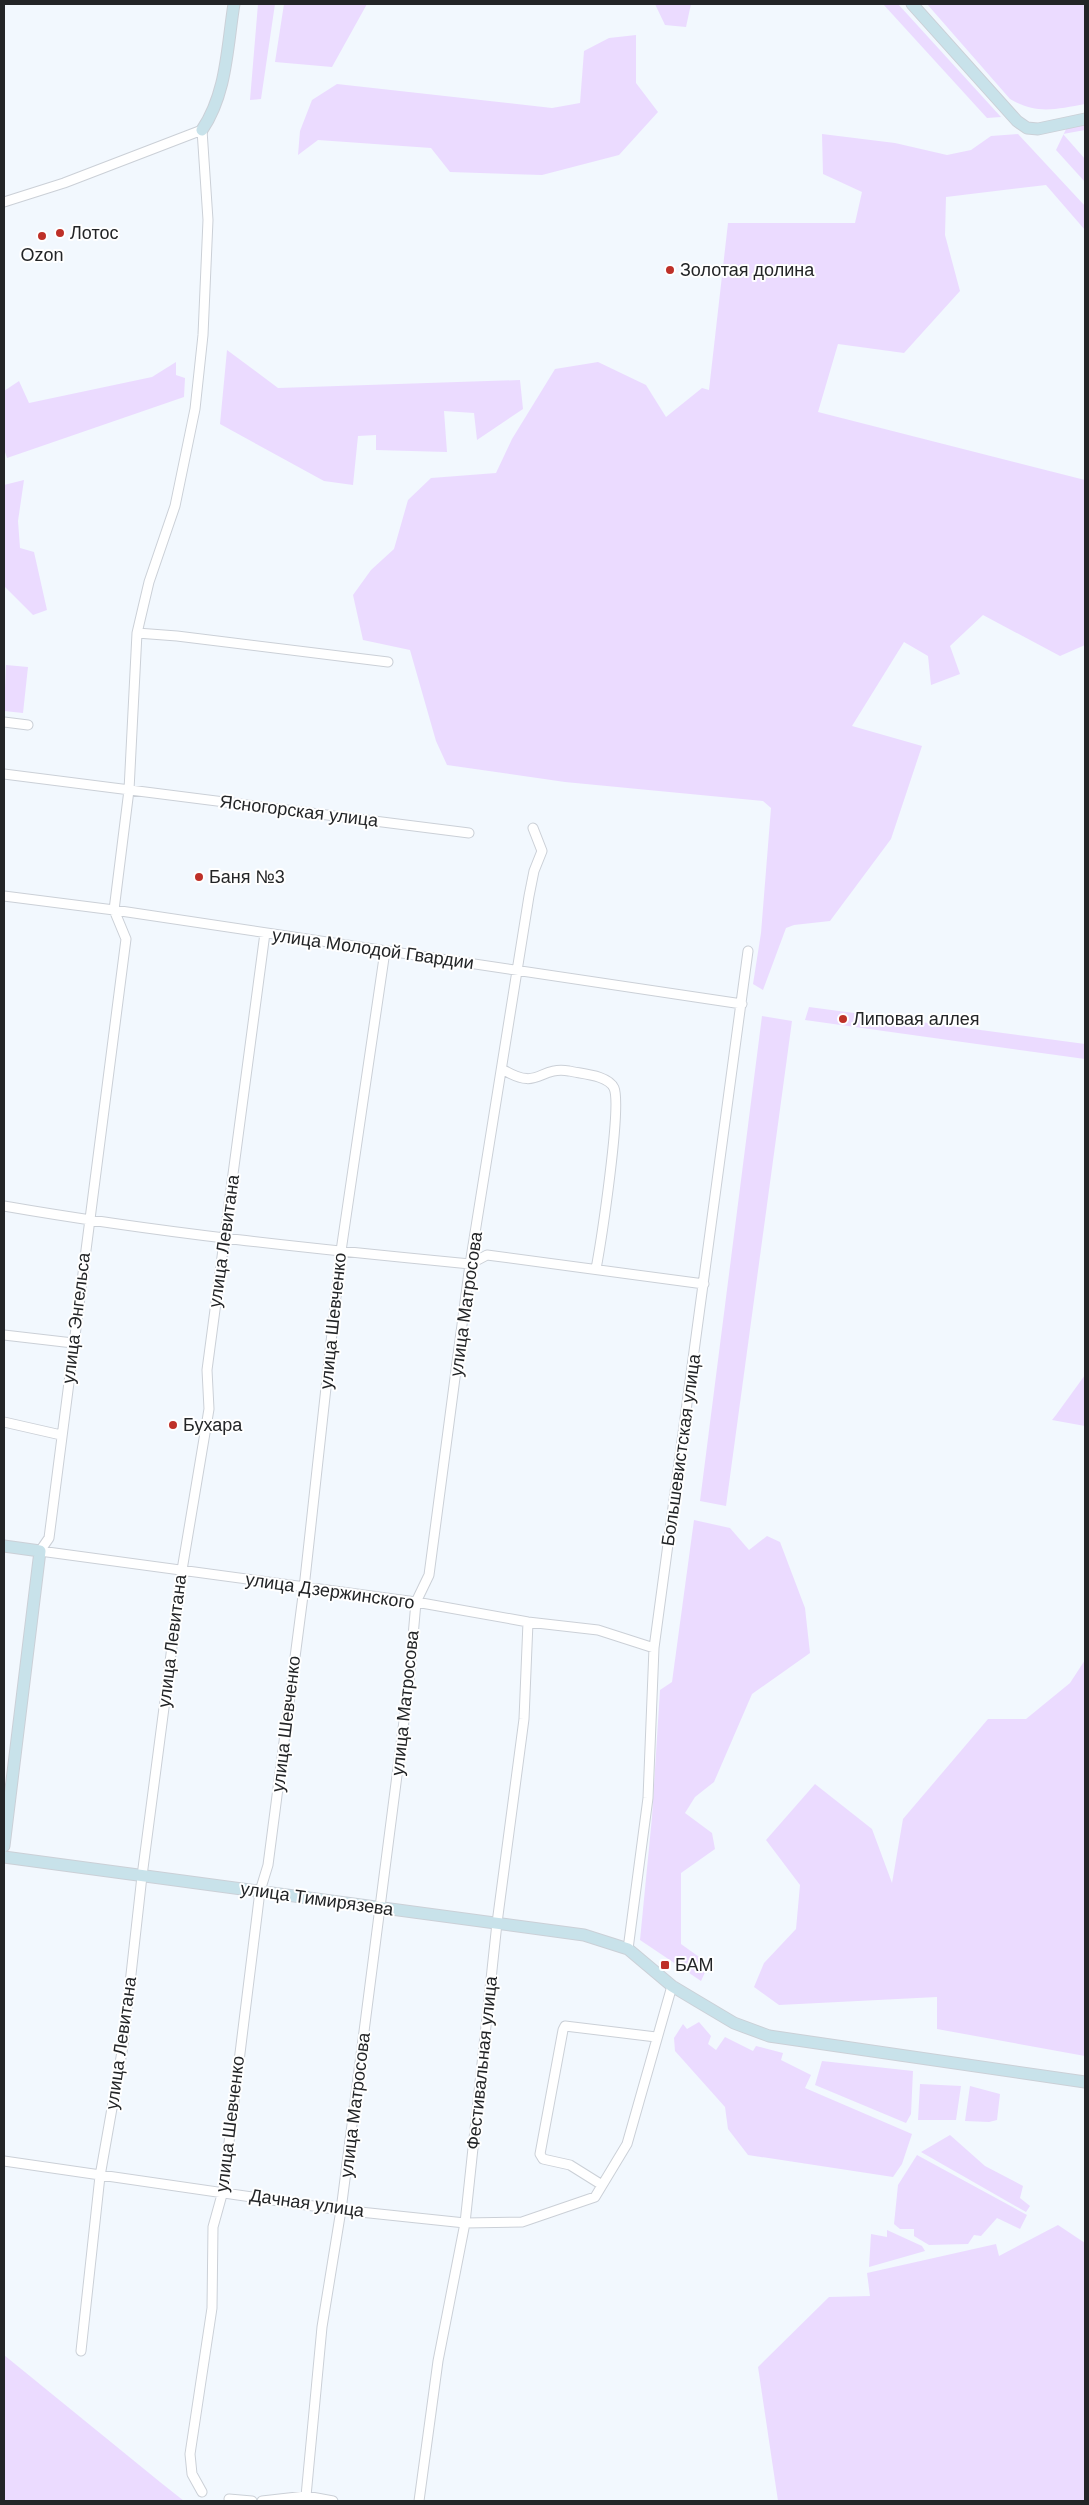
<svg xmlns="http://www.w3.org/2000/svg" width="1089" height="2505" font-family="Arial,sans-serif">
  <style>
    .green { fill: #ebdbff }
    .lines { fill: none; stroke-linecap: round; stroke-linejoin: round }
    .street-casing { stroke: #cbd0d7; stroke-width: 11 }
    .secondary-casing { stroke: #cbd0d7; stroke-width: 13 }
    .street { stroke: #fff; stroke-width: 9 }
    .secondary { stroke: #c8e2ea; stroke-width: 11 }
    .poi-dot { fill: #be3028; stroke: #fff; stroke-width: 2 }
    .labels { text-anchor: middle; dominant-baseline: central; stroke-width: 4; stroke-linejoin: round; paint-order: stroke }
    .poi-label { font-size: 18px; fill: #232527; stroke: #fff; text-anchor: start }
    .street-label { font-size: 18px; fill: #232527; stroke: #fff }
  </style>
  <rect width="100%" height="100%" fill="#f2f8fe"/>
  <path class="green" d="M258 4H275L261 99 250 100Z
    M284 4H367L332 67 275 62Z
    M655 4H691L686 27 665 25Z
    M883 4H898L1001 117 987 118Z
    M927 4H1085V104C1057 109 1036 115 1010 99Z
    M636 35V83L658 112 619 155 542 175 450 172 431 148 318 140 298 155 300 131 312 100 337 84 552 108 580 103 584 51 609 38Z
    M1085 122V130L1063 134 1085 159V182L1056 150 1068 125Z
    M822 134 895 143 947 155 971 150 991 136 1018 134 1085 206V230L1046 185 946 197 945 235 960 291 904 353 838 344 818 412 1085 480V645L1060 656 983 615 950 646 960 674 931 685 928 656 904 642 852 726 922 746 891 839 830 921 794 925 786 928 763 990 753 984 761 933 771 808 763 801 565 782 447 765 436 741 410 650 363 640 353 595 371 570 394 549 408 500 431 478 496 473 512 439 555 369 598 362 646 385 666 417 702 388 709 390 728 223H855L862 192 823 174Z
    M227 350 278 388 520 380 523 409 477 440 474 413 444 411 447 452 376 450V435L358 436 353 485 324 481 220 424Z
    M176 362V375L185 378 184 397 7 458 4 449V391L19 381 29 403 152 377Z
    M24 480 18 521 20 548 34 552 47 610 33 615 4 586V485Z
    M6 665 28 667 23 713 4 711Z
    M809 1007 1085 1044V1059L805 1020Z
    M762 1016 792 1021 726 1506 700 1501Z
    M1085 1375V1426L1052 1420 1056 1415Z
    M694 1520 730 1528 749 1550 767 1536 780 1542 805 1608 810 1653 752 1694 714 1782 695 1797 685 1813 712 1833 715 1849 681 1873V1944L709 1964 701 1981 640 1940 652 1817 660 1690 672 1682Z
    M1085 1660V2056L937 2029V1997L779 2005 754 1987 764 1963 796 1929 800 1885 766 1840 815 1784 872 1829 892 1883 903 1819 988 1719H1026L1070 1683Z
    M699 2022 711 2036 708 2044 716 2050 725 2037 753 2051 756 2046 783 2053 781 2060 811 2075 805 2088 912 2134 902 2164 893 2177 748 2155 728 2129 725 2107 675 2051 674 2038 683 2024 687 2029Z
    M822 2061 913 2071 911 2114 906 2123 815 2085Z
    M920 2084 961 2086 956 2120H918Z
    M970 2086 1000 2094 997 2120 989 2122 965 2121Z
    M950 2135 985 2166 1023 2186 1020 2198 1030 2206 1026 2212 921 2152Z
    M917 2155 1027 2215 1020 2229 997 2218 981 2236 974 2235 968 2244 929 2245 914 2236V2229H900L894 2224 898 2185Z
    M1058 2225 1085 2243V2501H778L758 2367 829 2297 870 2296 867 2273 996 2244 999 2256Z
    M887 2230 922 2246 925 2251 869 2267 871 2234 887 2237Z
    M4 2355 160 2482 184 2501H4Z"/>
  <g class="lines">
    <g class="street-casing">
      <path id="street" d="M4 202 64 183 202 130 208 220 203 335 195 409 175 506 149 582 137 633 129 790 114 910 126 939 49 1538 40 1551 416 1602 528 1622 598 1630 654 1648
        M137 633 177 636 388 662
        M4 722 28 725
        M4 774 469 833
        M4 896 114 910 742 1004
        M502 1069C540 1092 537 1066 569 1071 582 1074 608 1075 614 1088 622 1106 601 1242 596 1269
        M4 1206C159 1233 314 1249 470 1264L487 1255 704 1284
        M4 1335 73 1343
        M4 1422 61 1435
        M628 1949 648 1798 654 1648 748 951
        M4 2161 341 2210 465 2223 522 2222 595 2197 627 2144 672 1986
        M602 2185 570 2165 543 2159 540 2154 563 2030 565 2026 656 2037
        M81 2351 100 2176 123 2046 142 1876 182 1570 209 1409 207 1370 265 933
        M202 2492 192 2474 190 2454 212 2308 213 2227 223 2191 260 1891 268 1865 304 1588 341 1251 385 951
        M306 2496 322 2327 341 2210 409 1682 416 1602 429 1575 470 1264 529 896 534 871 542 851 533 828
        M229 2499 252 2501
        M262 2501 306 2496 333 2501
        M419 2501 438 2361 465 2223 497 1923 524 1719 528 1622"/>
    </g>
    <g class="secondary-casing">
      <path id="secondary" d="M912 4 1017 121 1027 128 1038 129 1085 119
        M202 130C227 93 227 47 234 4
        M4 1546 40 1551 4 1846
        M4 1857 584 1935 628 1949 672 1986 697 2001 734 2023 769 2036 1085 2082"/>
    </g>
    <use href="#street" class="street"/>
    <use href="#secondary" class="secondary"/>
  </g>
  <g class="poi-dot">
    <circle cx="60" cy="233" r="5"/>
    <circle cx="42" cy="236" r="5"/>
    <circle cx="670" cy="270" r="5"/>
    <circle cx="199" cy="877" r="5"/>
    <circle cx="843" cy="1019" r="5"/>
    <circle cx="173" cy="1425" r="5"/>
    <rect x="660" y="1960" width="10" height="10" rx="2.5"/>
  </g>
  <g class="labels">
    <g class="poi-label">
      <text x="70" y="233">Лотос</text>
      <text x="42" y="255" text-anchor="middle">Ozon</text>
      <text x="680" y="270">Золотая долина</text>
      <text x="209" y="877">Баня №3</text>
      <text x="853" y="1019">Липовая аллея</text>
      <text x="183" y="1425">Бухара</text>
      <text x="675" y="1965">БАМ</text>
    </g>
    <g class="street-label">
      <text transform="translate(299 811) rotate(7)">Ясногорская улица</text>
      <text transform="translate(373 949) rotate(8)">улица Молодой Гвардии</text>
      <text transform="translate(224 1241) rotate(-82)">улица Левитана</text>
      <text transform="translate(466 1304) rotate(-82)">улица Матросова</text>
      <text transform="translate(76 1318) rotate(-83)">улица Энгельса</text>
      <text transform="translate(333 1321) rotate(-84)">улица Шевченко</text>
      <text transform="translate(681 1450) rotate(-82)">Большевистская улица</text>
      <text transform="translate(330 1591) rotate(8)">улица Дзержинского</text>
      <text transform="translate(172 1641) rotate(-83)">улица Левитана</text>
      <text transform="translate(405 1703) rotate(-84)">улица Матросова</text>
      <text transform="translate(286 1724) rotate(-83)">улица Шевченко</text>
      <text transform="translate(317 1899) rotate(8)">улица Тимирязева</text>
      <text transform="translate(121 2043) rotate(-82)">улица Левитана</text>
      <text transform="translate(482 2063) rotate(-84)">Фестивальная улица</text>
      <text transform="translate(355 2105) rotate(-83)">улица Матросова</text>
      <text transform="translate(230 2124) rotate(-83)">улица Шевченко</text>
      <text transform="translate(307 2203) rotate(8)">Дачная улица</text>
    </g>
  </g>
  <rect width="1089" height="2505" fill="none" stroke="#232527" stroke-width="10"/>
</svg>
